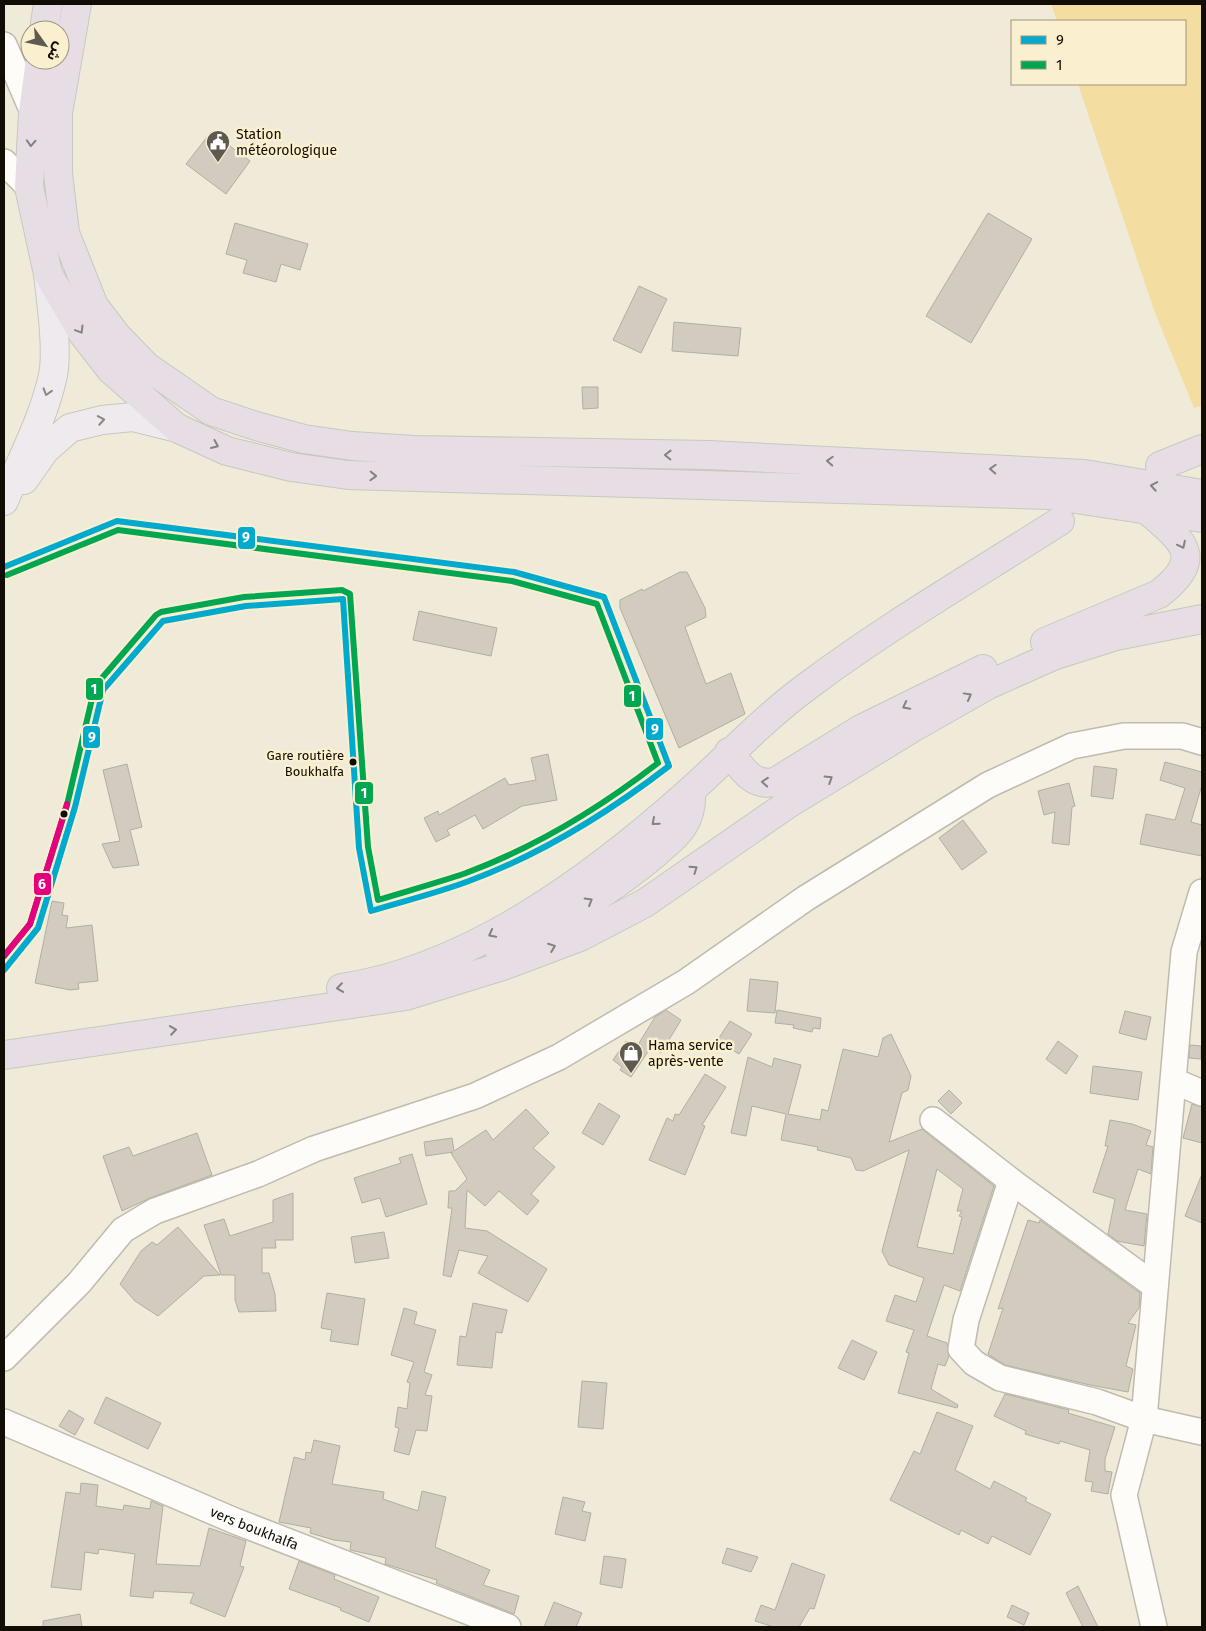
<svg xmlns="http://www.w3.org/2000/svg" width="1206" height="1631" font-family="'Fira Sans','Noto Sans Arabic',sans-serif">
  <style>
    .green { fill: #f3dda1 }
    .building { fill: #d1ccbf; stroke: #b2aea1; fill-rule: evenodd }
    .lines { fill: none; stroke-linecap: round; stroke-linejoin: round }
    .minor-casing { stroke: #c0bbae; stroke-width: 28 }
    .major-casing { stroke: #cac7bf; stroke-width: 30 }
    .highway-casing { stroke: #cac7bf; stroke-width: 30 }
    .minor { stroke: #fdfcf9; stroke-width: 25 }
    .major { stroke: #efeaed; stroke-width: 28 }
    .highway { stroke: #e6dee4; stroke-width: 28 }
    .bus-1-casing { stroke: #faefcf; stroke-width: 10 }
    .bus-2-casing { stroke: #faefcf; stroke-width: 10 }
    .bus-3-casing { stroke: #faefcf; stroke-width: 10 }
    .bus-1 { stroke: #00a9ce; stroke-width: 6 }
    .bus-2 { stroke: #00a651; stroke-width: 6 }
    .bus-3 { stroke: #e5007d; stroke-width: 6 }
    .oneway { stroke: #86807f }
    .oneway2 { stroke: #8b8784 }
    .bus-dot { fill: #110d04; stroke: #faefcf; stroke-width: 2 }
    .labels { text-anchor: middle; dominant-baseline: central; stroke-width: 5; stroke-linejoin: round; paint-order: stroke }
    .bus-label { font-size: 13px; fill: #110d04; stroke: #faefcf; text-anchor: end }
    .poi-label { font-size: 14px; fill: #110d04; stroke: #faefcf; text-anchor: start }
    .street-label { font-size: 14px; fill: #110d04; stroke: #faefcf }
    .line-badge { stroke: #faefcf; stroke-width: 2 }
    .badge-label { font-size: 14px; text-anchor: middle; font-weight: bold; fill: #fff }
  </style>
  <rect width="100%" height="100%" fill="#f0ead9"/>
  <path class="green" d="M1051 4H1202V406L1194 408 1154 310 1078 84H1185V21H1057Z"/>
  <path class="building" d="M211 132 250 161 226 194 186 164Z
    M988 213 1032 239 971 343 926 316Z
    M235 223 308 244 300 270 281 264 276 282 243 273 247 260 226 254Z
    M639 286 667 299 641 353 613 340Z
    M674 322 741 328 738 356 672 351Z
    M582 387H598V408L583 409Z
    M680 572H687L705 608 706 617 685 627 706 684 731 673 745 714 679 748 620 608V600L642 589 643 591Z
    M419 611 497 628 491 656 413 640Z
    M548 754 557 800 522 806 483 829 475 815 447 830 450 835 436 842 424 818 438 811 439 815 505 778 509 785 536 780 531 758Z
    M1165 762 1202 772V785L1191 822 1202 825V856L1140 844 1146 814 1175 820 1185 788 1160 780Z
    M127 764 142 827 130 830 139 865 113 868 102 844 120 841 103 770Z
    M1094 766 1117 769 1113 799 1091 796Z
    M1069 783 1075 806 1072 807 1069 845 1052 843 1055 812 1044 815 1038 791Z
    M963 820 987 852 962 870 939 838Z
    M52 901 64 903 62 915 68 916 66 928 92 925 98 981 78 983 79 989 70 990 35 983Z
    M750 979 778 982 775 1013 747 1011Z
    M666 1010 681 1020 661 1053 651 1047 631 1077 620 1070 622 1067 613 1060 626 1041 636 1048 655 1017Z
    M777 1010 821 1018 820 1029 813 1028 812 1032 793 1028 794 1025 775 1023Z
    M1125 1011 1151 1017 1146 1040 1119 1033Z
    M730 1021 752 1034 739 1054 717 1041Z
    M891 1034 911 1076 908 1090 902 1093 889 1142 922 1129 994 1186 960 1291 944 1285 927 1336 947 1343 949 1356 945 1366 938 1364 931 1389 958 1405 957 1408 898 1393 909 1353 906 1352 914 1330 886 1321 895 1295 916 1302 924 1278 889 1265 882 1251 909 1150 863 1171 856 1170 851 1158 817 1150 818 1147 781 1140 786 1114 752 1106 746 1136 731 1133 748 1057 772 1067 774 1058 801 1065 788 1114 820 1120 822 1109 828 1111 843 1049 878 1057 883 1038ZM937 1169 963 1189 957 1211H962L959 1216 962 1217 953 1254 917 1247Z
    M1058 1041 1078 1056 1066 1074 1046 1059Z
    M1190 1045 1201 1046V1059L1189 1058Z
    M1093 1066 1142 1072 1138 1100 1090 1093Z
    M705 1074 726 1087 702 1125 705 1126 685 1175 649 1160 667 1118 673 1121 675 1114 679 1115Z
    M949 1090 962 1103 951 1114 938 1101Z
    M599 1103 620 1116 603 1145 582 1133Z
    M1192 1104 1202 1107V1143L1183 1138Z
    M526 1109 549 1133 533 1148 555 1167 531 1194 539 1201 527 1215 499 1191 485 1206 467 1190 465 1228 487 1231 547 1269 528 1302 478 1273 488 1256 459 1250 451 1277 443 1275 452 1208H448L449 1191H455L467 1179 451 1153 453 1152 426 1156 424 1142 452 1138 454 1151 486 1130 493 1140Z
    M1110 1120 1132 1124 1151 1131 1146 1145 1153 1147 1151 1174 1138 1169 1125 1210 1147 1214 1144 1246 1117 1241 1108 1234 1115 1199 1093 1192 1108 1146H1105Z
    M197 1133 212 1175 150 1198 122 1211 103 1156 129 1147 133 1156Z
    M412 1154 427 1204 386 1217 380 1198 362 1203 354 1178 401 1163 399 1158Z
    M1202 1174V1223L1185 1216Z
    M293 1193V1240H275L276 1248H262V1273H269L275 1294 276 1311 239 1312 235 1300V1275H221L204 1225 224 1219 230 1236 273 1222V1200Z
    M1028 1220 1039 1223 1040 1220 1140 1293 1139 1308 1128 1323 1136 1325 1126 1366 1133 1369 1128 1392 1090 1385 1005 1365 988 1354 1003 1308 998 1309Z
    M178 1227 220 1275 204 1276 158 1316 135 1301 120 1284 141 1251 152 1242 157 1245Z
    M384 1232 389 1258 355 1263 351 1237Z
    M327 1293 365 1299 358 1345 330 1341 332 1330 321 1328Z
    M473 1303 507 1310 502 1333 496 1332 492 1368 457 1365 460 1336 466 1337Z
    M404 1308 417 1312 414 1324 436 1330 424 1372 432 1375 425 1395 432 1396 427 1431 416 1430 409 1455 394 1451 399 1428 395 1427 398 1407 407 1409 410 1383 407 1382 414 1362 391 1355Z
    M852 1340 877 1352 864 1380 838 1368Z
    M582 1381 607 1383 603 1429 578 1427Z
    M1005 1394 1069 1410 1068 1413 1115 1427 1105 1459V1471L1112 1472 1108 1494 1091 1491 1093 1482 1085 1481 1090 1450 1060 1441 1059 1444 1025 1434 1026 1431 994 1416Z
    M106 1397 161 1423 148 1449 94 1423Z
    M69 1410 84 1419 75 1435 59 1426Z
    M937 1412 973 1426 955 1470 990 1489 994 1481 1027 1498 1025 1501 1051 1514 1030 1555 992 1536 988 1544 961 1530 959 1535 890 1500 914 1451 920 1454Z
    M314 1440 340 1446 332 1484 384 1492 383 1499 418 1511 422 1491 446 1497 435 1547 490 1570 483 1585 519 1596 514 1614 436 1583 437 1580 385 1564 386 1558 350 1550 351 1542 334 1540 310 1533 311 1528 279 1522 294 1457 305 1460 306 1452 311 1453Z
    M81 1483 98 1485 96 1506 123 1510 124 1505 150 1509 151 1501 163 1506 156 1564 200 1566 209 1528 246 1541 240 1566 244 1567 225 1617 190 1603 194 1593 154 1591 153 1598 130 1596 135 1554 99 1549 98 1554 85 1552 81 1590 51 1587 66 1492 80 1494Z
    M563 1497 585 1502 582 1511 591 1513 585 1541 555 1534Z
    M727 1548 758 1557 751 1572 722 1563Z
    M604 1556 626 1559 622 1588 600 1584Z
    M299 1561 335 1575 334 1579 379 1597 369 1622 340 1610 341 1608 289 1589Z
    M792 1563 825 1575 814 1609 810 1608 799 1627H774L755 1621 761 1605 775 1610Z
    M1078 1586 1098 1627H1083L1066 1593Z
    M554 1602 582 1613 576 1627H544Z
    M1012 1605 1029 1613 1024 1625 1007 1617Z
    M80 1614 82 1627H43V1621Z"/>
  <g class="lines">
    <g class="minor-casing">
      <g id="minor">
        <path d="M4 45 33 112"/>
        <path d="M4 162 29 187"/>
        <path d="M1174 1081 1202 1093"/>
        <path d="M933 1120 1011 1181 1155 1286"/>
        <path d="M1011 1181 966 1320 961 1349 974 1363 1000 1378 1097 1402 1144 1419 1202 1432"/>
        <path d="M4 1358 79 1283 123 1230 155 1211 258 1174 314 1149 475 1096 559 1057 686 982 806 898 988 785 1072 746 1124 736H1182L1202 742"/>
        <path id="s1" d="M4 1422 235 1521 508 1627"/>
        <path d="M1154 1627 1124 1495 1144 1419 1184 952 1202 892"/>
      </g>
    </g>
    <g class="major-casing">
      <path id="major" d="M24 480 45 450 70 428 102 420 133 417 177 428
        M4 501C21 460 44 418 53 375 58 350 51 301 48 274"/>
    </g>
    <g class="highway-casing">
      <path id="highway" d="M77 4 58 113V173L65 233 94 306 117 336 146 366 211 411 256 426 304 439 352 446 414 450 709 455 1085 474 1202 494
        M44 30 48 4
        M40 60 33 112 29 187 48 274 83 334 111 370 177 428 227 451 291 467 348 475 1049 495 1202 518
        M1160 466 1202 449
        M1045 642 1159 594C1206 557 1183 541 1148 511
        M729 752C742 768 752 787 775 782L861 729 983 669
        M500 952C555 924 609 893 656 853 665 845 676 837 683 826 690 815 692 803 691 790
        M341 988C470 969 594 877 689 792 729 756 765 717 809 685 889 625 976 575 1060 521
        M4 1055 406 996 503 966 580 937 645 903 788 804 914 727 988 685 1053 656 1116 636 1202 619"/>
    </g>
    <use href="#minor" class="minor"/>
    <use href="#major" class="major"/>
    <use href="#highway" class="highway"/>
    <g class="bus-1-casing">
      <path id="bus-1" d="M4 567 117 521 514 572 604 597 669 766C608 813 542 854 469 881 437 893 404 901 371 911L359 848 343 599 246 606 163 621 103 690 75 807 38 928 4 970"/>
    </g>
    <g class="bus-2-casing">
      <path id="bus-2" d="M4 956 30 924 67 805 95 686 156 615 161 612 244 597 342 590 350 594 368 847 378 900C407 891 437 883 466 873 536 847 600 808 658 763L597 604 512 581 118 530 7 575"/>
    </g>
    <g class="bus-3-casing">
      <path id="bus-3" d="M4 956 30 924 67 804"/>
    </g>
    <use href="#bus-1" class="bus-1"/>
    <use href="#bus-2" class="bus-2"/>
    <use href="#bus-3" class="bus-3"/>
  </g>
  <defs><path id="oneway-chevron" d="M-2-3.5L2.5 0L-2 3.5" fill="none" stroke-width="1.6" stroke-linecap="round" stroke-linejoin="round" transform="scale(1.25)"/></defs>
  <g class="oneway">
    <use href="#oneway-chevron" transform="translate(31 143) rotate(93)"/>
    <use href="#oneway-chevron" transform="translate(80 330) rotate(59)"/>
    <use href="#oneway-chevron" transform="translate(215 445) rotate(24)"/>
    <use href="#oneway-chevron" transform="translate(668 455) rotate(-179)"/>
    <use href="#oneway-chevron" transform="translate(830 461) rotate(-177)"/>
    <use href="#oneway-chevron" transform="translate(993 469) rotate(-177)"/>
    <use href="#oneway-chevron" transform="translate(373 476) rotate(2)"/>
    <use href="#oneway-chevron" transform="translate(1154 486) rotate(-170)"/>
    <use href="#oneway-chevron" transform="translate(1182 545) rotate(64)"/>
    <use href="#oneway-chevron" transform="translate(968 696) rotate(-29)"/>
    <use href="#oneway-chevron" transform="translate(906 706) rotate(153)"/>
    <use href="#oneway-chevron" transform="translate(829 779) rotate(-32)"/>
    <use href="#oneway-chevron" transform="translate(765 782) rotate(-176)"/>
    <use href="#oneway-chevron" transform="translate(655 822) rotate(139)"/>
    <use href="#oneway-chevron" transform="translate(694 869) rotate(-35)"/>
    <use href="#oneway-chevron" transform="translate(589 901) rotate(-31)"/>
    <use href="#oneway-chevron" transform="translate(492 934) rotate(152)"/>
    <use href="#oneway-chevron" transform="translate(552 947) rotate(-21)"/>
    <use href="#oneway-chevron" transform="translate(340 988) rotate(172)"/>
    <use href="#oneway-chevron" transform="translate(173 1030) rotate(-8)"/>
  </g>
  <g class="oneway2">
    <use href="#oneway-chevron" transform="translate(47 392) rotate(107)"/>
    <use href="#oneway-chevron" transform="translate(101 420) rotate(-10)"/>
  </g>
  <defs>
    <g id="civic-pin" transform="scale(1.25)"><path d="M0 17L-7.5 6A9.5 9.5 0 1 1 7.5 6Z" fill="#5f5a4f" stroke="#faefcf"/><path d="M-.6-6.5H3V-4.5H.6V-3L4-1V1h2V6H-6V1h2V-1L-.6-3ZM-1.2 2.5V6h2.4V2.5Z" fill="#fff"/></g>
    <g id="shop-pin" transform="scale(1.25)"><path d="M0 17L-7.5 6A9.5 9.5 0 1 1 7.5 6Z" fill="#5f5a4f" stroke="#faefcf"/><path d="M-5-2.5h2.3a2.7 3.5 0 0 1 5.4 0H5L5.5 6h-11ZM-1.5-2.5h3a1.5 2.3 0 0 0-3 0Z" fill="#fff"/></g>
  </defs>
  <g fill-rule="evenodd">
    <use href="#civic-pin" x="218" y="142"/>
    <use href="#shop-pin" x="631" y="1053"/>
  </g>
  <g class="bus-dot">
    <circle cx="353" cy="762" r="4.5"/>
    <circle cx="64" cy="814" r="4.5"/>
  </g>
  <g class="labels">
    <g class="bus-label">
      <text x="344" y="755">Gare routière<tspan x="344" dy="16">Boukhalfa</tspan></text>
    </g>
    <g class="poi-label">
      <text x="236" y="134">Station<tspan x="236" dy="16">météorologique</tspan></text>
      <text x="648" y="1045">Hama service<tspan x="648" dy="16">après-vente</tspan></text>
    </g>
    <g class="street-label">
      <text stroke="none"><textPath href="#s1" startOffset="272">vers boukhalfa</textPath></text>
    </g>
  </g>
  <g class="line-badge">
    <rect x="237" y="526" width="19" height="24" rx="5" fill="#00a9ce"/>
    <rect x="85" y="677" width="19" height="24" rx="5" fill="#00a651"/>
    <rect x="623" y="684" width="19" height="24" rx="5" fill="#00a651"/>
    <rect x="645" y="717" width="19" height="24" rx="5" fill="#00a9ce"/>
    <rect x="82" y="725" width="19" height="24" rx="5" fill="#00a9ce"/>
    <rect x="354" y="781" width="20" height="24" rx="5" fill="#00a651"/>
    <rect x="33" y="872" width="19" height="24" rx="5" fill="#e5007d"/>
  </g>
  <g class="badge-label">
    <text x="246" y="542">9</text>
    <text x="94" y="694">1</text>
    <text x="632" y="701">1</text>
    <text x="655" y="734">9</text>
    <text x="92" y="742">9</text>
    <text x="364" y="798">1</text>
    <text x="42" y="889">6</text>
  </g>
  <rect width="1206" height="1631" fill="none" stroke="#110d04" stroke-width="10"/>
  <rect x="1011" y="20" width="175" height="65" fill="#faefcf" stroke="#9d957e"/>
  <rect x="1021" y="36" width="25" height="8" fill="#00a9ce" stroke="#9d957e"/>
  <text x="1056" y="45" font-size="15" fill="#110d04">9</text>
  <rect x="1021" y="61" width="25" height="8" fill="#00a651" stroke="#9d957e"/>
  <text x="1056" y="70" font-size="15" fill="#110d04">1</text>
  <g transform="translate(45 45) rotate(123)"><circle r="24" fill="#faefcf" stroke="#9d957e"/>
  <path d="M0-4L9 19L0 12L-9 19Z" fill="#5f5a4f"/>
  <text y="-8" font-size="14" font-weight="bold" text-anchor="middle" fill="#110d04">ش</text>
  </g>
</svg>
